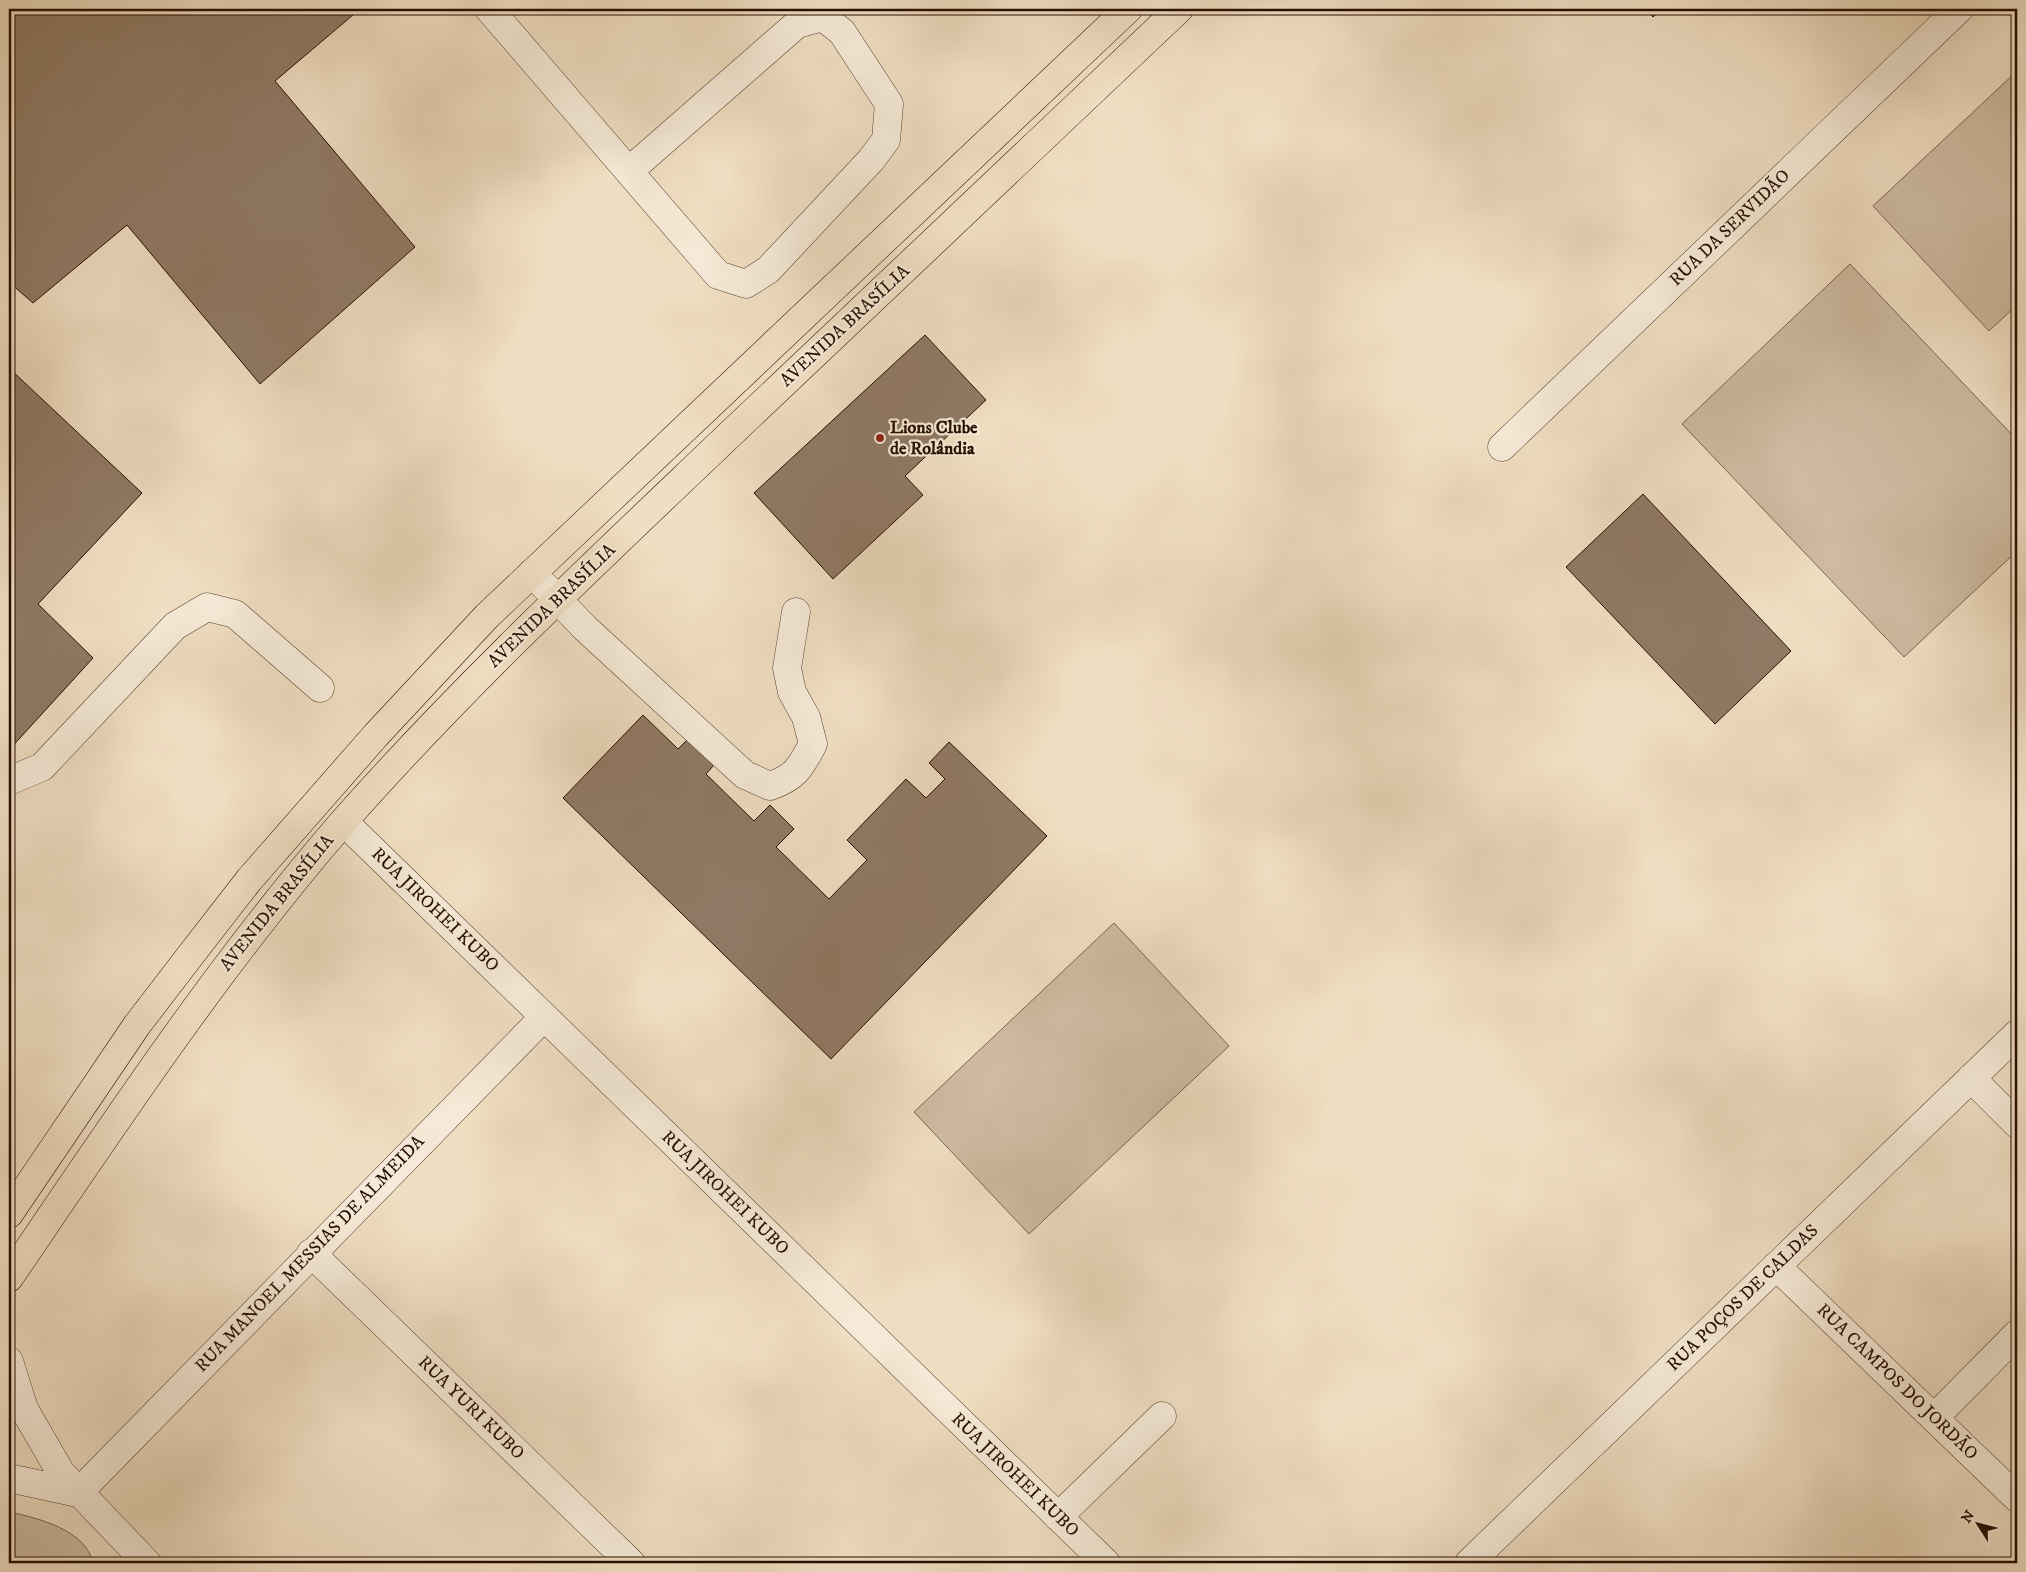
<svg xmlns="http://www.w3.org/2000/svg" width="2026" height="1572" font-family="'IM FELL DW Pica',serif">
  <style>
    .green { fill: #cebba1; stroke: #7a6450 }
    .building { fill: #907a65; stroke: #270e00 }
    .lines { fill: none; stroke-linecap: round; stroke-linejoin: round }
    .minor-casing { stroke: #594230; stroke-width: 29 }
    .major-casing { stroke: #270e00; stroke-width: 29 }
    .minor { stroke: #f5ead7; stroke-width: 28 }
    .major { stroke: #f0dec2; stroke-width: 28 }
    .poi-dot { fill: #8f2418; stroke: #f5ead7; stroke-width: 2 }
    .labels { text-anchor: middle; dominant-baseline: central; stroke-width: 4.5; stroke-linejoin: round; paint-order: stroke }
    .street-label { font-size: 18px; fill: #270e00; stroke: #f5ead7 }
    .poi-label { font-size: 18px; font-weight: bold; fill: #270e00; stroke: #f5ead7; text-anchor: start }
  </style>
  <rect width="100%" height="100%" fill="#f0dec2"/>
  <filter id="stains"><feTurbulence type="fractalNoise" baseFrequency=".004" numOctaves="4"/><feColorMatrix values="0 0 0 0 .2 0 0 0 0 .09 0 0 0 0 .02 0 0 0 .5 -.17"/></filter>
  <radialGradient id="worn" r=".72"><stop offset=".6" stop-color="#630" stop-opacity="0"/><stop offset="1" stop-color="#630" stop-opacity=".3"/></radialGradient>
  <path class="green" d="M2017 71V305L1989 331 1873 206Z
    M1850 264 2017 440V551L1904 657 1682 424Z
    M1114 923 1229 1046 1029 1234 914 1112Z
    M9 1512C38 1518 86 1530 93 1563H9Z"/>
  <path class="building" d="M9 9H360L275 81 415 247 260 384 127 225 33 303 9 282Z
    M1645 9H1662L1653 17Z
    M925 335 986 400 905 476 923 495 833 579 754 493Z
    M9 368 142 493 38 604 93 658 9 750Z
    M1643 494 1791 651 1715 724 1566 567Z
    M643 715 678 749 695 732 721 757 706 774 754 821 770 805 794 829 776 847 829 899 867 860 847 840 906 779 926 798 945 779 929 763 949 742 1047 836 831 1059 563 798Z"/>
  <g class="lines">
    <g class="minor-casing">
      <path id="minor" d="M489 9 718 275 746 284 768 270 871 160 886 140 889 104 842 32 823 17 797 24 629 171
        M1502 447 1959 9
        M532 573 585 628 745 775 770 786C796 777 800 768 813 744L806 717 792 692 787 668 796 612
        M9 781 42 767 175 626 207 607 235 614 320 688
        M344 822 1106 1563
        M1971 1078 2017 1124
        M311 1253 631 1563
        M1776 1266 2017 1498
        M9 1361 24 1409 61 1473 147 1563
        M1934 1418 2017 1334
        M9 1478 78 1493
        M78 1493 544 1017
        M1058 1517 1162 1416
        M1469 1563 2017 1034"/>
    </g>
    <g class="major-casing">
      <path id="major" d="M9 1214 137 1025 193 952 249 880 376 735 487 616 1128 9
        M9 1278C115 1122 219 965 343 822 462 687 594 564 724 440 876 296 1028 153 1179 9"/>
    </g>
    <use href="#minor" class="minor"/>
    <use href="#major" class="major"/>
  </g>
  <circle class="poi-dot" cx="880" cy="438" r="5"/>
  <g class="labels">
    <g class="street-label">
      <text transform="translate(1730 228) rotate(-44)">RUA DA SERVIDÃO</text>
      <text transform="translate(845 326) rotate(-43)">AVENIDA BRASÍLIA</text>
      <text transform="translate(552 606) rotate(-44)">AVENIDA BRASÍLIA</text>
      <text transform="translate(277 903) rotate(-51)">AVENIDA BRASÍLIA</text>
      <text transform="translate(435 910) rotate(44)">RUA JIROHEI KUBO</text>
      <text transform="translate(725 1193) rotate(44)">RUA JIROHEI KUBO</text>
      <text transform="translate(310 1254) rotate(-46)">RUA MANOEL MESSIAS DE ALMEIDA</text>
      <text transform="translate(1743 1298) rotate(-44)">RUA POÇOS DE CALDAS</text>
      <text transform="translate(1897 1382) rotate(44)">RUA CAMPOS DO JORDÃO</text>
      <text transform="translate(471 1408) rotate(44)">RUA YURI KUBO</text>
      <text transform="translate(1015 1475) rotate(44)">RUA JIROHEI KUBO</text>
    </g>
    <g class="poi-label">
      <text x="890" y="428">Lions Clube<tspan x="890" dy="21">de Rolândia</tspan></text>
    </g>
  </g>
  <rect width="2026" height="1572" fill="none" stroke="#f0dec2" stroke-width="30"/>
  <rect x="10" y="10" width="2006" height="1552" fill="none" stroke="#270e00" stroke-width="2.5"/>
  <rect x="15" y="15" width="1996" height="1542" fill="none" stroke="#270e00"/>
  <g transform="translate(1978 1524) rotate(306)" stroke="#f5ead7" stroke-width="4" paint-order="stroke">
  <path d="M0-4L9 19L0 12L-9 19Z" fill="#270e00"/>
  <text y="-8" font-size="14" font-weight="bold" text-anchor="middle" fill="#270e00">N</text>
  </g>
  <rect width="100%" height="100%" filter="url(#stains)"/>
  <rect width="100%" height="100%" fill="url(#worn)"/>
</svg>
